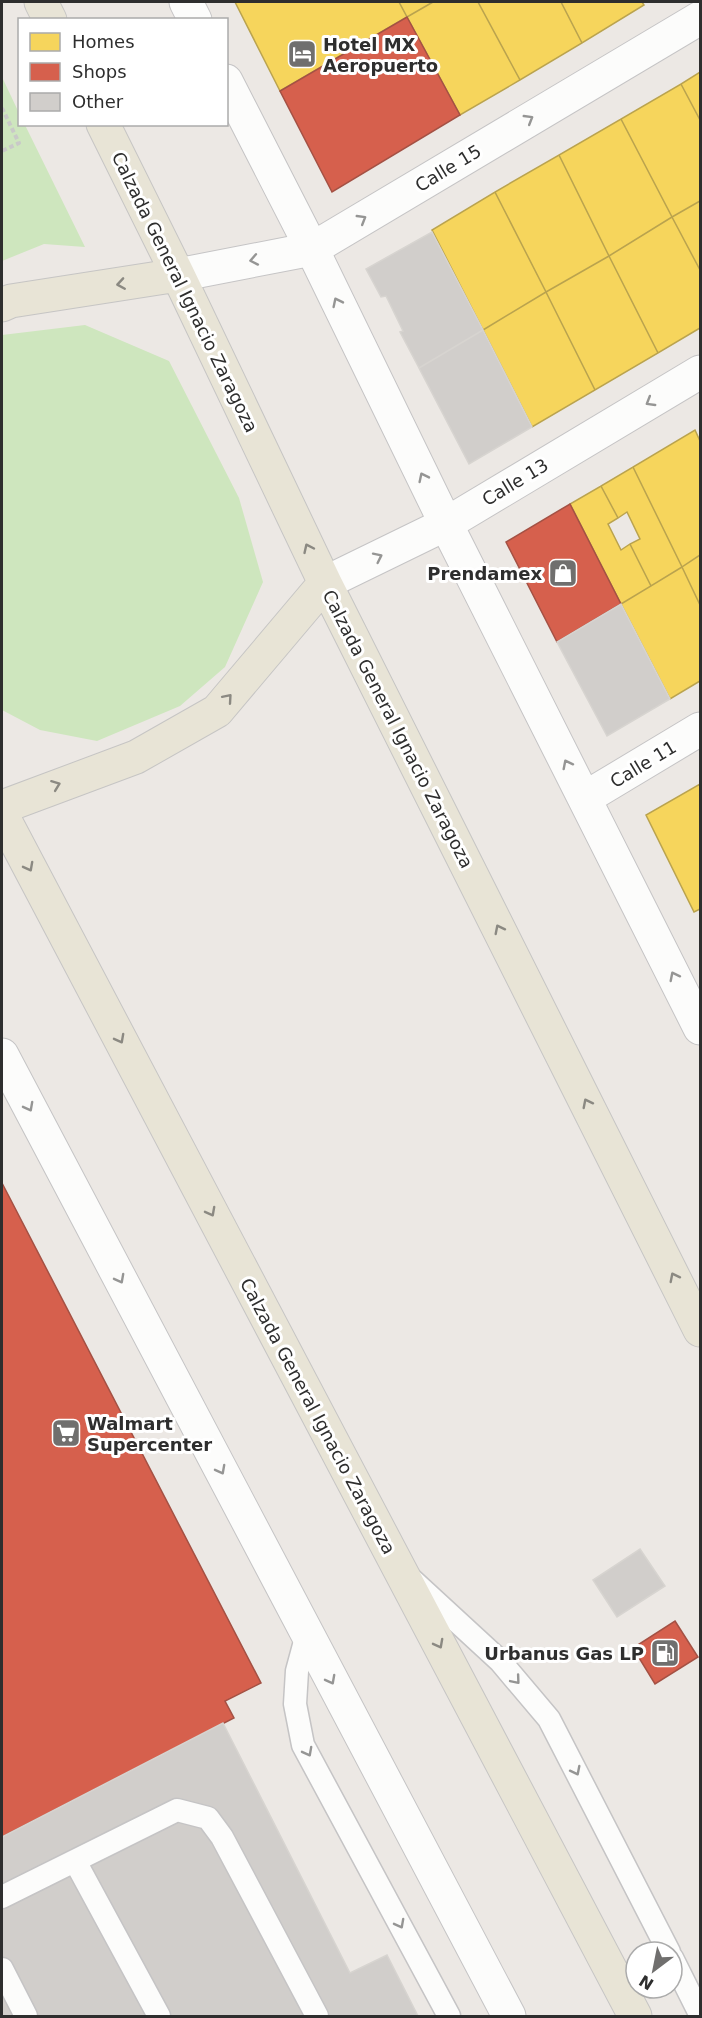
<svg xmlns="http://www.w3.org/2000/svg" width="702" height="2018" font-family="'DejaVu Sans',sans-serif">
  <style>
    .green { fill: #cee6be }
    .homes { fill: #f6d55c; stroke: #baa34e; stroke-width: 1.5 }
    .shops { fill: #d6604d; stroke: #a45144; stroke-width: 1.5 }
    .building { fill: #d1cecb; stroke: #d7d4d0; stroke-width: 1.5 }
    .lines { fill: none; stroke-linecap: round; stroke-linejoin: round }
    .service-casing { stroke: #c5c4c5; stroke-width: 25 }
    .minor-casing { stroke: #c5c4c5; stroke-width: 35 }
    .secondary-casing { stroke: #c5c4c5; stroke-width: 35 }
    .primary-casing { stroke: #c6c5c4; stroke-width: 35 }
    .path { stroke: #c9c9c8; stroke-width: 4; stroke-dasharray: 4.5 3; stroke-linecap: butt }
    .service { stroke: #fcfcfb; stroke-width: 22 }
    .minor { stroke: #fcfcfb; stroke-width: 33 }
    .secondary { stroke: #fcfcfb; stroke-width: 33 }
    .primary { stroke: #e8e4d6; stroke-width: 33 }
    .oneway { stroke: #959594 }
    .oneway2 { stroke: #8b8982 }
    .labels { text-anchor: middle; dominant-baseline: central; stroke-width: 6; stroke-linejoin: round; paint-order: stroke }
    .poi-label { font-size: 18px; font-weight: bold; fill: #2e2e2e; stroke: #fff; text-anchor: start }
    .street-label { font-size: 18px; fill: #2e2e2e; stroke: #fff }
  </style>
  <rect width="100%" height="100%" fill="#ece8e4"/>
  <path class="green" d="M2 77 19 113 20 124 25 125 85 247 44 244 2 261Z
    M85 325 169 361 239 498 263 582 225 667 180 706 97 741 40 730 2 710V335Z"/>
  <path class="homes" d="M235 2H399L407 17 280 91Z
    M399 2H433L407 17Z
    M433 2H478L520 80 460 115 407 17Z
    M478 2H561L582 43 520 80Z
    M561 2H642L644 5 582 43Z
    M700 72V120L681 84Z
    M681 84 700 120V201L672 217 621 119Z
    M621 119 672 217 609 256 559 155Z
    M559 155 609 256 546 292 495 192Z
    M495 192 546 292 483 330 432 230Z
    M700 201V270L672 217Z
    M672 217 700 270V328L658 353 609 256Z
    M609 256 658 353 595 390 546 292Z
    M546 292 595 390 532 427 483 330Z
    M695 430 700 441V555L682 567 633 467Z
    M633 467 682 567 651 586 630 544 640 539 627 512 618 518 601 486Z
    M601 486 618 518 608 524 621 550 630 544 651 586 621 604 570 504Z
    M700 555V605L682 567Z
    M682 567 700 605V681L670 699 621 604Z
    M700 784V909L694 912 646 815Z"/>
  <path class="shops" d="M407 17 460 115 332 192 280 91Z
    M570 504 621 604 557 642 506 542Z
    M2 1183 261 1683 225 1701 234 1718 2 1837Z
    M675 1621 698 1657 655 1684 633 1648Z"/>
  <path class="building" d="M432 232 483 330 419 368 400 332 403 331 386 296 381 297 366 269Z
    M483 330 532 427 469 464 419 368Z
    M621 604 670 699 607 736 557 642Z
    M640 1549 665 1586 617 1617 593 1580Z
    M223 1723 350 1973 387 1955 418 2016H2V1837Z"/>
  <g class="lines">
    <g class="service-casing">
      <path id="service" d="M412 1580 500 1661 549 1719 669 1952
        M307 1634 297 1671 295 1704 303 1745 449 2016
        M75 1861 159 2016
        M2 1897 177 1810 208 1818 222 1837 317 2016
        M672 1958 700 2014
        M2 1969 26 2016"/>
    </g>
    <g class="minor-casing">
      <path id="minor" d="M178 275 312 249 700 18
        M325 583 446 524 700 372
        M585 798 700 729"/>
    </g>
    <g class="secondary-casing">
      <path id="secondary" d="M186 2 195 20
        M226 81 312 249 446 524 700 1028
        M2 1055 509 2016"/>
    </g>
    <g class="primary-casing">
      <path id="primary" d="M41 2 50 20
        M103 124 178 275 325 583 700 1330
        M2 305 11 301 178 275
        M2 807 136 757 217 711 325 583
        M2 815 635 2016"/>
    </g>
    <path class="path" d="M2 108 19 143 2 151"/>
    <use href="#service" class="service"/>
    <use href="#minor" class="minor"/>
    <use href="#secondary" class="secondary"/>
    <use href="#primary" class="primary"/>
  </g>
  <defs><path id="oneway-chevron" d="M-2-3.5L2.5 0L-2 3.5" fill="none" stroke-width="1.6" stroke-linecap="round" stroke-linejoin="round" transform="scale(1.5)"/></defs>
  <g class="oneway">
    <use href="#oneway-chevron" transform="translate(529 119) rotate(-31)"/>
    <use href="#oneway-chevron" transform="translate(362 219) rotate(-31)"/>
    <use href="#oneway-chevron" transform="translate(254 260) rotate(169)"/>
    <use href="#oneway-chevron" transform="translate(337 302) rotate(-116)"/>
    <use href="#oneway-chevron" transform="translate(650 402) rotate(149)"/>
    <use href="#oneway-chevron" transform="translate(423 477) rotate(-116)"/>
    <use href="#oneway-chevron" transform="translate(378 557) rotate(-26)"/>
    <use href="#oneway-chevron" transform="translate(567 764) rotate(-117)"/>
    <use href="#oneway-chevron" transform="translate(674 976) rotate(-117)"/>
    <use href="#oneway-chevron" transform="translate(29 1107) rotate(62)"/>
    <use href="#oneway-chevron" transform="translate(120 1279) rotate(62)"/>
    <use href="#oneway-chevron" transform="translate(221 1470) rotate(62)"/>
    <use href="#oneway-chevron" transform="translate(331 1680) rotate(62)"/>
    <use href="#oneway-chevron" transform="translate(516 1680) rotate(50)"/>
    <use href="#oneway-chevron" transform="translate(308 1752) rotate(62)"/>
    <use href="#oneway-chevron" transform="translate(576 1771) rotate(63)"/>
    <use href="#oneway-chevron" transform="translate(400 1924) rotate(62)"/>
  </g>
  <g class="oneway2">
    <use href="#oneway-chevron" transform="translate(121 284) rotate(171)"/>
    <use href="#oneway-chevron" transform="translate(308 548) rotate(-115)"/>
    <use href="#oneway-chevron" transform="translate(228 698) rotate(-49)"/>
    <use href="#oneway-chevron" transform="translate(56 785) rotate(-21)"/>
    <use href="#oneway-chevron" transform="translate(29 867) rotate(62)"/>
    <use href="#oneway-chevron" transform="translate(499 929) rotate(-117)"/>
    <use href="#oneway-chevron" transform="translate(120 1039) rotate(62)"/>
    <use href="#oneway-chevron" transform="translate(587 1103) rotate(-117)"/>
    <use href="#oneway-chevron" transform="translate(211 1212) rotate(62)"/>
    <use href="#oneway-chevron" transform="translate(674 1277) rotate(-117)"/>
    <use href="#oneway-chevron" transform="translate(439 1644) rotate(62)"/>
  </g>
  <defs>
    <g id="hotel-square" transform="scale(1.5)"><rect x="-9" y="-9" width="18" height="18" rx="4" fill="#706f6e" stroke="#fff"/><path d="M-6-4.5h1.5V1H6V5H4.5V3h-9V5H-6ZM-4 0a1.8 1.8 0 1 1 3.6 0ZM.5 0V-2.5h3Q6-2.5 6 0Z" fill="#fff"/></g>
    <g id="shop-square" transform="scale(1.5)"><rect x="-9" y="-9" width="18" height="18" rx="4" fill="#706f6e" stroke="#fff"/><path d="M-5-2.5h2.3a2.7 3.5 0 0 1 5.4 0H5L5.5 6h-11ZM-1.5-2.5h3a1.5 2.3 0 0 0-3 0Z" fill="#fff"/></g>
    <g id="supermarket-square" transform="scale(1.5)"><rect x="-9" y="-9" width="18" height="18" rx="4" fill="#706f6e" stroke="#fff"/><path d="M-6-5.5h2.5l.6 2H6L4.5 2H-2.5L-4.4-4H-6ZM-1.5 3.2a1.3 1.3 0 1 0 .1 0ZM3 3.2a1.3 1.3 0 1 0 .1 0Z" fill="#fff"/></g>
    <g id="fuel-square" transform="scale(1.5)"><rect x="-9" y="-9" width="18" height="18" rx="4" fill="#706f6e" stroke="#fff"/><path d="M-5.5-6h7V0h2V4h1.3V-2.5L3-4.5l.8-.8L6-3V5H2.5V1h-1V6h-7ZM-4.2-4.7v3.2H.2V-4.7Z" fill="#fff"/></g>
  </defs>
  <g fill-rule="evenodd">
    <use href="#hotel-square" x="302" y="54"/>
    <use href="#shop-square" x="563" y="573"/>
    <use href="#supermarket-square" x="66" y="1433"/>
    <use href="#fuel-square" x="665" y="1653"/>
  </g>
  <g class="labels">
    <g class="poi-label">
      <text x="323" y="44">Hotel MX<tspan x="323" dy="21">Aeropuerto</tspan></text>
      <text x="542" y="573" text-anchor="end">Prendamex</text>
      <text x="87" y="1423">Walmart<tspan x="87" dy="21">Supercenter</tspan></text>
      <text x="644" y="1653" text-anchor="end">Urbanus Gas LP</text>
    </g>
    <g class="street-label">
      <text transform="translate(448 168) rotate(-31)">Calle 15</text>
      <text transform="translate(185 292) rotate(64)">Calzada General Ignacio Zaragoza</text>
      <text transform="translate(515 482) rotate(-31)">Calle 13</text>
      <text transform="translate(398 729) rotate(63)">Calzada General Ignacio Zaragoza</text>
      <text transform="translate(643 764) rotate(-31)">Calle 11</text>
      <text transform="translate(318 1416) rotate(62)">Calzada General Ignacio Zaragoza</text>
    </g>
  </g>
  <rect width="702" height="2018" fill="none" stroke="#2e2e2e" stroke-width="6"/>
  <rect x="18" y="18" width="210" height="108" fill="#ffffff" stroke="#ababab" stroke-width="1.5"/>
  <rect x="30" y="33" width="30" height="18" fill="#f6d55c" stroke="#ababab" stroke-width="1.5"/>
  <text x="72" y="48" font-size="18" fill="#2e2e2e">Homes</text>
  <rect x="30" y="63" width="30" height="18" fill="#d6604d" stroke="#ababab" stroke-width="1.5"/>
  <text x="72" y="78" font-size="18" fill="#2e2e2e">Shops</text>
  <rect x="30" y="93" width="30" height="18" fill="#d1cecb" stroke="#ababab" stroke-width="1.5"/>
  <text x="72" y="108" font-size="18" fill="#2e2e2e">Other</text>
  <g transform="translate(654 1970) rotate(212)"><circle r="28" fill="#ffffff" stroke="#ababab" stroke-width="1.5"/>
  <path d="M0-4.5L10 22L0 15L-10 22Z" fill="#706f6e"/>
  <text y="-9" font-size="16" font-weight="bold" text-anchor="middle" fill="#2e2e2e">N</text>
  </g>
</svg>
